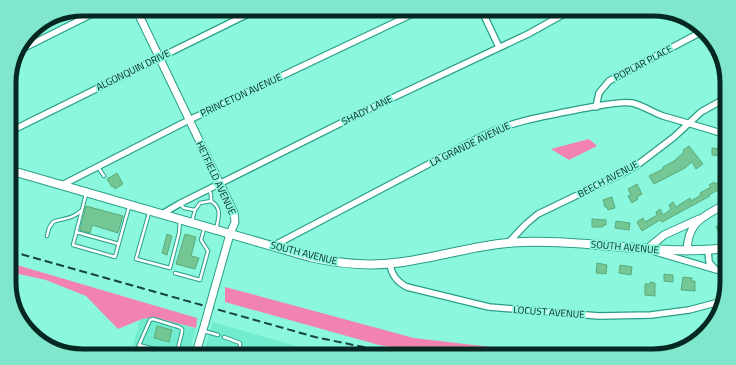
<svg xmlns="http://www.w3.org/2000/svg" width="736" height="365" font-family="'Titillium Web',sans-serif">
  <style>
    .built { fill: #72eccf }
    .forest { fill: #f282af }
    .building { fill: #75c695; stroke: #5aab7b }
    .lines { fill: none; stroke-linecap: round; stroke-linejoin: round }
    .service-casing { stroke: #289f87; stroke-width: 4.5 }
    .minor-casing { stroke: #289f87; stroke-width: 8 }
    .tertiary-casing { stroke: #289f87; stroke-width: 9 }
    .secondary-casing { stroke: #289f87; stroke-width: 10 }
    .service { stroke: #fff; stroke-width: 2.5 }
    .minor { stroke: #fff; stroke-width: 5.5 }
    .tertiary { stroke: #fff; stroke-width: 7 }
    .secondary { stroke: #fff; stroke-width: 8 }
    .rail { stroke: #17453c; stroke-width: 2; stroke-dasharray: 8 4; stroke-linecap: butt }
    .tertiary-bridge-casing { stroke: #289f87; stroke-width: 9; stroke-linecap: butt }
    .tertiary-bridge { stroke: #fff; stroke-width: 7 }
    .labels { text-anchor: middle; dominant-baseline: central; stroke-width: 3.5; stroke-linejoin: round; paint-order: stroke }
    .street-label { font-size: 10px; fill: #052922; stroke: #8bf7dc }
    .rim { fill: none; stroke: #052922; stroke-width: 5 }
  </style>
  <rect width="100%" height="100%" fill="#8bf7dc"/>
  <path class="built" d="M142 313 196 329 188 356H130Z
    M212 322 303 348 301 356H203Z"/>
  <path class="forest" d="M589 139 597 146 569 160 551 149Z
    M10 263 197 318 196 328 153 317 142 319 118 329 86 296 46 280 10 272Z
    M225 287 414 338 559 355 598 356H447L439 355 379 345 225 302Z"/>
  <path class="building" d="M689 146 703 164 696 169 692 162 685 168 654 184 649 176 663 169V167L674 161 684 152 683 150Z
    M712 148 723 149V156L712 155Z
    M117 173 123 184 115 189 114 186 112 187 107 179Z
    M727 178V185L709 195 710 196 662 222 660 220 642 231 637 222 643 218 645 222 657 215 656 212 660 209 663 215 671 209 669 205 673 202 676 207 690 198 691 201 701 195 700 193 711 187 709 185 714 182 715 184Z
    M637 184 642 194 637 197 638 199 632 203 628 196 631 195 628 189Z
    M9 185 16 187 11 205H9Z
    M612 197 615 208 608 210 607 207H605L603 200Z
    M86 206 123 216 118 233 92 225 90 233 80 230Z
    M592 219 606 220V225H603V227H592Z
    M616 221 630 223 629 230 615 228Z
    M725 221 727 224V231L720 234 716 227Z
    M167 234 172 236 167 255 162 253Z
    M185 234 196 237 191 256 199 258 195 269 176 264Z
    M597 263 607 265 606 274 596 273Z
    M620 265 632 267 631 275 619 273Z
    M664 274 673 275V282L664 281Z
    M683 277 692 278 691 281H695V291L681 290Z
    M650 282 655 283V296L645 295V284H650Z
    M157 326 172 330 169 342 154 338Z
    M142 349 164 355V356H147L140 354Z"/>
  <g class="lines">
    <g class="service-casing">
      <path id="service" d="M98 167 104 176
        M209 190 211 194V201
        M86 194 73 245 115 257 129 207
        M180 204 184 208 195 210 200 203 211 201C222 208 219 217 216 229
        M149 213 136 259 170 268 179 233 180 220
        M192 221 195 210
        M76 232 119 244
        M47 236 49 228 53 222C64 217 70 221 82 210
        M175 273 200 280 208 251 201 240 204 229
        M204 331 218 335
        M224 337 240 343V349L238 356
        M139 345 150 320 153 319 179 327 182 329V332L176 356
        M136 356 139 345 179 356
        M255 356 257 352H262L275 356"/>
    </g>
    <g class="minor-casing">
      <path id="minor" d="M481 9 499 47
        M16 52 102 9
        M596 107 599 93 609 81 703 31
        M9 132 258 9
        M62 185 189 120 423 9
        M162 214 179 204 371 108 528 34 573 9
        M508 243 526 224 538 214 615 177 636 166 674 137 701 112 726 98
        M273 246 484 135C516 120 551 115 586 108 599 106 619 101 632 103 642 105 652 112 663 116 684 122 705 128 727 135
        M708 250 709 262 715 269
        M656 252 727 273
        M390 263C391 275 397 282 407 287L489 307 599 316 651 315 689 310 723 301"/>
    </g>
    <g class="tertiary-casing">
      <path id="tertiary" d="M136 9 234 213 235 222 230 234 213 294
        M647 249 664 235 699 219
        M687 251C688 220 704 217 727 203
        M195 356 205 323"/>
    </g>
    <g class="secondary-casing">
      <path id="secondary" d="M9 170 310 257C340 264 371 267 403 262 444 256 483 243 525 242 592 240 659 256 727 248
        M48 346 79 355"/>
    </g>
    <use href="#service" class="service"/>
    <use href="#minor" class="minor"/>
    <use href="#tertiary" class="tertiary"/>
    <use href="#secondary" class="secondary"/>
    <path class="rail" d="M10 251 315 337 407 356"/>
    <g class="tertiary-bridge-casing">
      <path id="tertiary-bridge" d="M205 323 213 294"/>
    </g>
    <use href="#tertiary-bridge" class="tertiary-bridge"/>
  </g>
  <g class="labels">
    <g class="street-label">
      <text transform="translate(643 63) rotate(-28)">POPLAR PLACE</text>
      <text transform="translate(133 70) rotate(-26)">ALGONQUIN DRIVE</text>
      <text transform="translate(241 95) rotate(-25)">PRINCETON AVENUE</text>
      <text transform="translate(367 110) rotate(-26)">SHADY LANE</text>
      <text transform="translate(470 144) rotate(-26)">LA GRANDE AVENUE</text>
      <text transform="translate(216 178) rotate(65)">HETFIELD AVENUE</text>
      <text transform="translate(608 179) rotate(-28)">BEECH AVENUE</text>
      <text transform="translate(625 247) rotate(5)">SOUTH AVENUE</text>
      <text transform="translate(304 253) rotate(14)">SOUTH AVENUE</text>
      <text transform="translate(549 312) rotate(4)">LOCUST AVENUE</text>
    </g>
  </g>
  <path d="M0 0H736V365H0ZM83 16H653A67 67 0 0 1 720 83V282A67 67 0 0 1 653 349H83A67 67 0 0 1 16 282V83A67 67 0 0 1 83 16Z" fill="#80e7cd" fill-rule="evenodd"/>
  <path class="rim" d="M83 16H653A67 67 0 0 1 720 83V282A67 67 0 0 1 653 349H83A67 67 0 0 1 16 282V83A67 67 0 0 1 83 16Z"/>
</svg>
